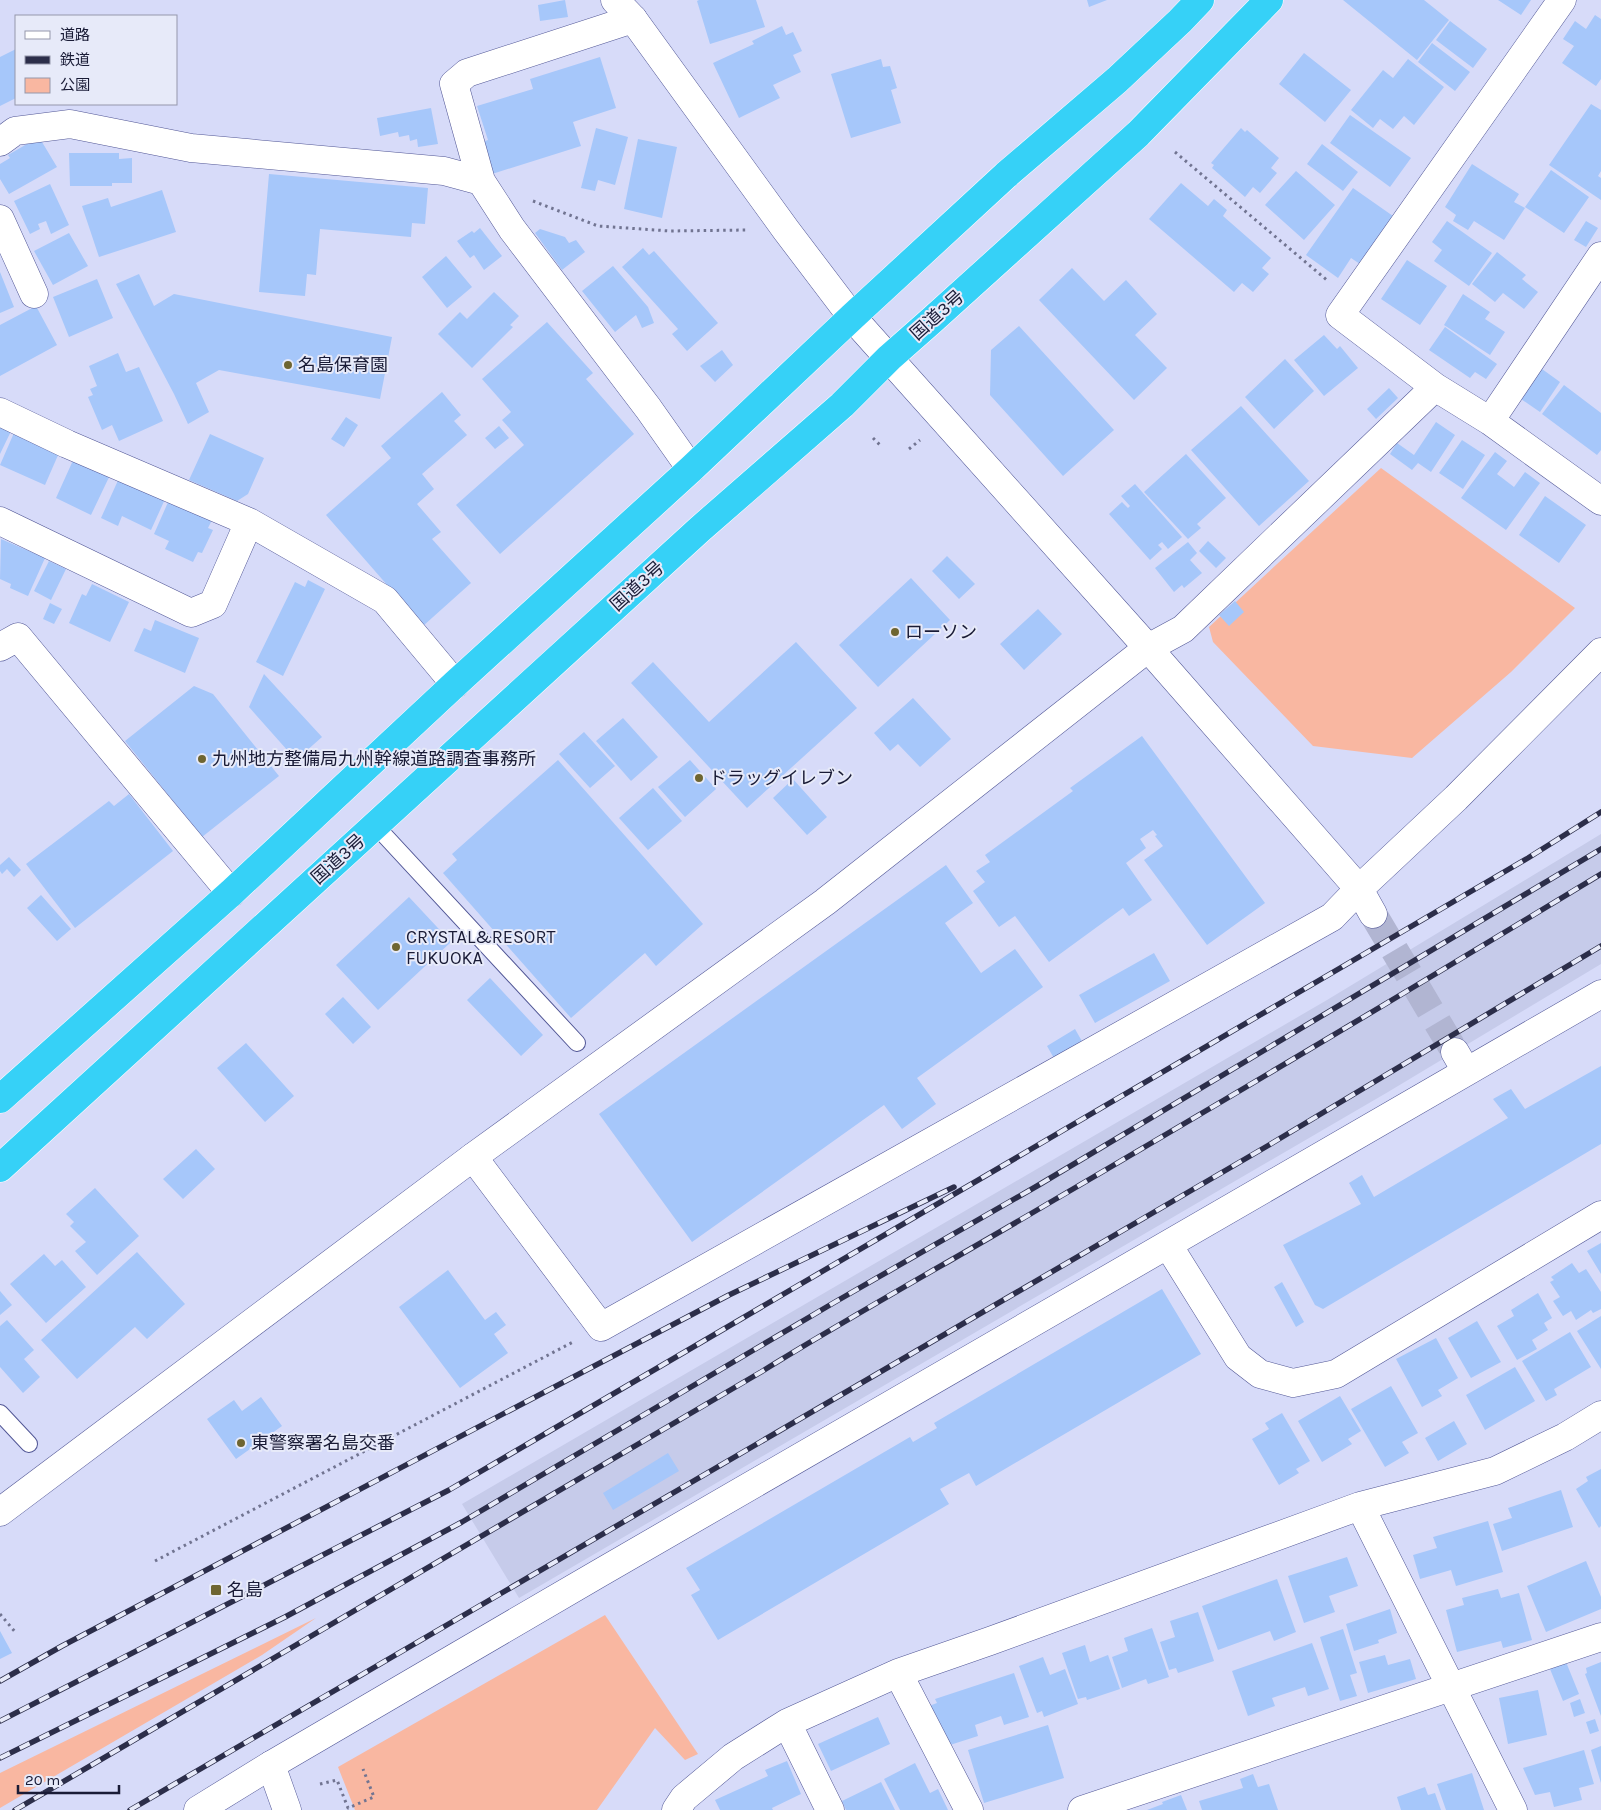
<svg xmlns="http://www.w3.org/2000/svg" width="1601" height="1810" font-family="Karla,'Noto Sans JP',sans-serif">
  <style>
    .built { fill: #c6cbea }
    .green { fill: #f9b7a1 }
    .building { fill: #a6c7fa }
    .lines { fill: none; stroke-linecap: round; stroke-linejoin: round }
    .secondary-tunnel { stroke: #b1b5d2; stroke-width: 28; stroke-dasharray: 28 14; stroke-linecap: butt }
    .lane-casing { stroke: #525796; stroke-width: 18 }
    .street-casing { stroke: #525796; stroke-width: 29 }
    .secondary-casing { stroke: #525796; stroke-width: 29 }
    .highway-casing { stroke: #fff; stroke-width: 29 }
    .path { stroke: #717491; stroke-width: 3; stroke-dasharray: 2.5 4; stroke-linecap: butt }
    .lane { stroke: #fff; stroke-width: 16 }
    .street { stroke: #fff; stroke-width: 28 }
    .secondary { stroke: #fff; stroke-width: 28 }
    .highway { stroke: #36d1f7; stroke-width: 28 }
    .rail-casing { stroke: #2c2e4a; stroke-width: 5.5 }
    .rail { stroke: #e7eaf9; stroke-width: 4; stroke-dasharray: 11; stroke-linecap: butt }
    .poi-dot { fill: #6e6531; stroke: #e7eaf9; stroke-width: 2 }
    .labels { text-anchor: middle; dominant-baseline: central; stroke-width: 4; stroke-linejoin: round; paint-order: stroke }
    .street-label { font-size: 18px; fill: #191b36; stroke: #e7eaf9 }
    .poi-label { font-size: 18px; fill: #191b36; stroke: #e7eaf9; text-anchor: start }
  </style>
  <rect width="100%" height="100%" fill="#d7dbf9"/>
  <path class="built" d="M1601 834V964L1388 1092 519 1598 462 1504 1327 1000Z"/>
  <path class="green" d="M1381 468 1575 608 1511 672 1412 758 1313 746 1213 642 1209 627Z
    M605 1615 698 1754 685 1760 655 1728 597 1810H355L338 1767Z
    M316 1618 262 1655 0 1808V1773Z"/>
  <path class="building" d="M565 0 568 17 540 21 538 5Z
    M699 0H756L765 27 710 44 697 1Z
    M1087 0H1107L1089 7Z
    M1343 0H1424L1449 20 1417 60Z
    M1498 0H1531L1521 15Z
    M1595 15 1601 19V79L1596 86 1562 63 1574 46 1563 39 1575 21 1586 29Z
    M1450 21 1487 49 1473 68 1436 40Z
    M782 26 786 35 793 32 802 51 793 55 801 72 773 85 780 98 739 118 713 63 754 44 752 41Z
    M1432 43 1470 72 1455 91 1418 62Z
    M16 49V98L0 106V57Z
    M1304 53 1351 90 1325 122 1279 84Z
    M600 57 616 108 573 122 581 146 492 174 482 142 488 140 477 106 533 89 530 79Z
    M881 59 883 67 890 66 897 88 891 90 901 123 851 138 831 74Z
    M1408 59 1444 87 1414 125 1404 116 1393 129 1380 119 1373 128 1351 110 1383 70 1393 78Z
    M1591 104 1601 110V171L1598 176 1601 178V200L1549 165Z
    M431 108 438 144 418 147 417 139 410 141 409 135 399 137 398 132 380 136 377 118Z
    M1350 115 1411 158 1390 187 1330 143Z
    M596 128 628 137 615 185 598 180 595 191 581 188Z
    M1241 128 1245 132 1247 130 1279 158 1271 168 1277 173 1260 193 1253 187 1245 197 1212 168 1214 165 1211 163Z
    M39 137 57 167 9 194 0 179V164L10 158 8 155Z
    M638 139 677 147 662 218 624 209Z
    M1322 144 1358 172 1343 191 1307 164Z
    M69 153H119V159L132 158V183H112V186H70Z
    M1472 164 1519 194 1514 202 1525 208 1504 240 1474 221 1468 230 1453 221 1456 215 1445 207Z
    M1551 170 1589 197 1564 233 1525 207Z
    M1296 171 1335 205 1304 240 1265 205Z
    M269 174 428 188 425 224 412 223 411 237 320 229 316 275 307 274 305 296 259 292Z
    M1181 183 1208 206 1214 199 1227 210 1223 216 1271 258 1262 268 1269 274 1253 292 1242 283 1234 292 1149 219Z
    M50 184 69 225 51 234 46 221 38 224 40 229 30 234 14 201Z
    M1353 188 1393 216 1360 264 1351 258 1338 278 1306 255Z
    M162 190 176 232 99 257 82 206 108 198 111 207Z
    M1447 221 1492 253 1469 286 1434 261 1442 250 1432 242Z
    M1586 221 1598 228 1586 247 1574 240Z
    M480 228 502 256 484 270 474 255 470 258 457 241 472 231 474 233Z
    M540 229 565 237 569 243 576 240 585 252 562 270 535 233Z
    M69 233 88 266 53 285 34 251Z
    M643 248 649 255 654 251 718 323 687 351 672 334 678 329 622 267Z
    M1497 252 1526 275 1522 279 1538 292 1524 309 1503 293 1495 302 1472 284Z
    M446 256 472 287 447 308 422 277Z
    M1407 260 1447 286 1420 325 1381 299Z
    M613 266 648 307 654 323 642 328 636 315 615 332 582 291Z
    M1072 268 1104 301 1126 280 1157 314 1135 335 1167 368 1134 400 1039 300Z
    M0 272 14 307 0 313Z
    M139 274 154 306 174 294 392 337 380 399 219 370 196 383 209 412 188 424 174 394 116 284Z
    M97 279 113 318 69 337 53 297Z
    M494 292 519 316 510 325 513 327 472 368 438 334 460 312 467 319Z
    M1463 294 1490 312 1485 319 1505 332 1490 355 1444 325Z
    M36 306 57 345 0 376V325Z
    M547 322 593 373 586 379 634 434 500 554 456 505 524 445 502 420 511 412 482 379Z
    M1019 326 1114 430 1063 476 990 395 991 350Z
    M1445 327 1497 364 1486 379 1475 372 1470 378 1429 350Z
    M1324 335 1337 349 1340 346 1358 368 1324 396 1294 360Z
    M722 350 733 365 715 382 700 366Z
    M118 353 126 372 139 367 163 421 119 441 112 425 102 430 88 397 93 395 90 389 97 386 89 366Z
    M1285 359 1314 391 1274 429 1245 397Z
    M1542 369 1560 382 1540 412 1521 399Z
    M1564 385 1601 413V450L1597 455 1542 414Z
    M1389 388 1398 398 1376 419 1367 409Z
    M442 392 461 415 454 421 467 435 422 474 434 489 417 504 441 532 432 539 471 583 423 626 326 515 391 458 381 446Z
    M1241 406 1309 481 1259 526 1191 450Z
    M346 417 358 425 344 447 331 439Z
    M0 418 14 425 0 454Z
    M1436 422 1455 435 1431 472 1418 463 1412 470 1390 454 1397 443 1414 455Z
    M17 426 62 446 45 485 0 465Z
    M499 426 509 438 495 449 485 438Z
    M210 434 264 458 248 494 237 501 189 480Z
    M1462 440 1485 455 1463 489 1439 473Z
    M1495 452 1507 461 1497 474 1514 487 1525 472 1540 483 1506 530 1461 498Z
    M1186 454 1226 498 1197 524 1201 528 1188 539 1144 492Z
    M75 456 111 473 91 515 56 498Z
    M120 476 166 497 151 530 122 516 118 526 101 518Z
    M1135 484 1182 537 1168 549 1162 542 1158 545 1162 549 1150 560 1109 514 1122 502 1128 508 1130 506 1121 496Z
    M1545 496 1586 525 1559 563 1519 535Z
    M169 500 212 520 208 528 213 530 202 553 198 552 193 562 165 549 169 541 154 534Z
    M1 539 45 558 28 596 10 588 11 584 0 579Z
    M1208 541 1226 558 1216 568 1199 551Z
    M1188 542 1197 553 1190 560 1202 573 1184 588 1182 585 1174 592 1155 568Z
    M947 556 975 584 959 599 932 571Z
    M49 561 66 569 51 600 34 591Z
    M911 578 950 620 878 687 839 645Z
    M308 580 325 589 283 676 256 662 295 582 305 587Z
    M92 584 129 602 110 642 69 623 82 594 86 596Z
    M1235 601 1244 612 1229 626 1219 615Z
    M50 603 62 609 54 624 43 619Z
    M1038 609 1062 634 1024 670 1000 644Z
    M155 620 199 638 185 673 134 651 144 628 151 631Z
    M796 642 857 708 747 808 631 683 653 662 709 722Z
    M264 674 322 737 296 760 249 707Z
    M194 686 213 694 279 776 202 837 125 741Z
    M913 698 951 739 920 767 898 744 890 751 874 733Z
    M623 718 658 757 631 781 596 741Z
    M584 732 615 766 590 788 559 754Z
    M1142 736 1265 903 1207 945 1144 860 1163 846 1155 836 1157 835 1153 830 1140 839 1146 848 1126 863 1152 900 1129 916 1123 908 1049 962 1015 916 999 927 973 891 985 882 976 871 990 862 985 855 1073 791 1070 788Z
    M558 760 703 924 656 966 645 953 571 1018 443 873 457 860 452 854Z
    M690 760 716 789 685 817 658 787Z
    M793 779 827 817 807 835 773 798Z
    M653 788 682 821 648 850 619 818Z
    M129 794 173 851 75 928 26 864 109 801 114 806Z
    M9 857 21 870 14 877 7 869 2 874 0 871V865Z
    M946 865 973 903 945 923 981 973 1015 949 1043 987 917 1078 936 1104 902 1129 884 1105 692 1242 599 1114Z
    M41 895 71 929 57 941 27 908Z
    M409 897 451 942 378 1010 336 965Z
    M1154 953 1170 981 1095 1023 1079 995Z
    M490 978 543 1035 521 1056 467 1000Z
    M343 997 371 1027 353 1044 325 1014Z
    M1075 1029 1083 1043 1055 1060 1047 1046Z
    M246 1043 294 1096 265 1122 217 1068Z
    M1601 1066V1144L1323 1309 1315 1305 1283 1245 1361 1204 1349 1183 1362 1175 1374 1197 1508 1118 1493 1099 1511 1089 1525 1109Z
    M196 1149 215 1169 183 1199 163 1179Z
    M95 1188 139 1236 97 1275 75 1251 86 1242 70 1226 74 1222 66 1214Z
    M1601 1243V1274L1587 1251Z
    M137 1252 185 1304 147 1339 135 1327 77 1379 41 1340Z
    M44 1254 55 1266 62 1260 86 1287 46 1323 10 1284Z
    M1572 1263 1579 1273 1586 1269 1601 1292V1309L1593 1313 1591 1310 1576 1320 1571 1311 1563 1316 1553 1301 1560 1297 1550 1282 1554 1280 1551 1277Z
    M448 1270 485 1320 496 1312 506 1325 494 1334 508 1353 460 1388 399 1307Z
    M1282 1282 1304 1322 1296 1327 1274 1287Z
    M1162 1289 1201 1354 976 1486 969 1473 940 1489 949 1504 718 1640 691 1595 700 1590 686 1568 910 1437 913 1442 937 1428 934 1423Z
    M0 1291 12 1305 0 1315Z
    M1538 1293 1552 1318 1544 1323 1548 1330 1532 1340 1537 1349 1517 1360 1497 1326 1514 1316 1511 1310Z
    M1601 1316V1369L1577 1331Z
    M7 1320 34 1350 24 1359 40 1377 23 1393 0 1367V1326Z
    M1477 1321 1501 1362 1471 1378 1448 1338Z
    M1570 1332 1591 1367 1554 1389 1557 1395 1546 1401 1522 1361Z
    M1436 1338 1458 1378 1438 1390 1442 1396 1422 1407 1396 1359Z
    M1515 1367 1535 1401 1485 1430 1466 1395Z
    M1391 1386 1418 1433 1402 1442 1409 1453 1385 1467 1351 1409Z
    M1340 1396 1361 1431 1348 1439 1352 1444 1322 1462 1298 1421Z
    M261 1397 282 1426 236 1459 207 1419 234 1400 242 1411Z
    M1282 1413 1310 1461 1296 1469 1299 1473 1279 1485 1252 1439 1269 1429 1265 1423Z
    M1454 1421 1467 1444 1438 1461 1425 1438Z
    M668 1453 679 1471 613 1510 603 1493Z
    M1601 1469V1526L1599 1528 1576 1489 1588 1481 1586 1477Z
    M1561 1490 1573 1527 1502 1551 1493 1524 1512 1518 1508 1508Z
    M1488 1521 1503 1572 1456 1586 1451 1570 1420 1579 1413 1555 1437 1548 1433 1537Z
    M1347 1557 1358 1586 1329 1596 1335 1612 1304 1623 1288 1576Z
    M1586 1561 1601 1597V1609L1546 1632 1527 1586Z
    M1277 1579 1296 1632 1274 1641 1270 1631 1218 1650 1202 1606Z
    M1498 1589 1501 1598 1519 1593 1532 1640 1503 1648 1501 1641 1457 1652 1446 1610 1464 1605 1462 1598Z
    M1390 1609 1397 1633 1378 1640 1379 1643 1354 1651 1346 1624Z
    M1198 1612 1214 1661 1178 1673 1176 1668 1169 1670 1160 1642 1175 1637 1170 1621Z
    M1152 1628 1169 1677 1148 1684 1146 1679 1122 1688 1112 1657 1128 1651 1124 1638Z
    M1343 1629 1357 1673 1350 1675 1357 1696 1340 1701 1320 1637Z
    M0 1631 12 1653 0 1659Z
    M1312 1643 1329 1689 1308 1696 1305 1687 1272 1698 1275 1706 1248 1716 1232 1671Z
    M1085 1645 1090 1662 1108 1655 1120 1689 1087 1700 1086 1697 1078 1699 1062 1653Z
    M1385 1655 1388 1665 1410 1659 1416 1679 1368 1693 1359 1662Z
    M1043 1657 1050 1675 1065 1669 1078 1704 1044 1717 1042 1711 1037 1713 1019 1666Z
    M1566 1662 1579 1694 1563 1701 1550 1669Z
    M1601 1662V1716L1585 1674 1587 1673 1586 1668Z
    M1014 1673 1029 1717 1004 1725 1001 1716 975 1725 978 1736 950 1745 929 1706 937 1703 935 1699Z
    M1538 1690 1547 1735 1508 1744 1499 1698Z
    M1580 1699 1585 1713 1574 1717 1570 1703Z
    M878 1717 890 1744 831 1771 818 1744Z
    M1595 1719 1599 1731 1590 1734 1586 1722Z
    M1048 1725 1064 1778 984 1803 968 1750Z
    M1601 1746V1783L1591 1750Z
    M1584 1750 1594 1784 1579 1788 1582 1800 1554 1807 1550 1792 1535 1795 1523 1768Z
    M787 1761 801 1794 772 1808 773 1810H720L715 1800 768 1776 765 1770Z
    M915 1763 930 1793 938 1789 948 1810H900L884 1779Z
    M1472 1773 1484 1810H1446L1437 1784Z
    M1253 1774 1258 1787 1269 1784 1278 1810H1202L1199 1801 1243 1788 1240 1779Z
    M881 1782 895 1810H846L842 1801Z
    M1425 1787 1428 1795 1435 1793 1441 1810H1401L1397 1797Z
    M1181 1795 1187 1810H1147L1163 1804 1162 1802Z"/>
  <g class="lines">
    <path class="secondary-tunnel" d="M1373 914 1455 1052"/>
    <g class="lane-casing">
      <path id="lane" d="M375 825 577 1043
        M0 1413 29 1444"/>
    </g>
    <g class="street-casing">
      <path id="street" d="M1562 0 1340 315 1435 387 1490 421 1601 501
        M0 142 15 131 70 124 191 148 444 171 481 181 512 229 648 408 691 469
        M481 181 454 84 467 73 633 19
        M0 219 34 294
        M0 412 67 444 249 522 385 600 455 684
        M1490 421 1601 256
        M0 521 191 613 213 604 249 522
        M0 647 18 637 231 893
        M1148 648 1183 629 1435 387
        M473 1157 601 1327 1332 917 1359 889
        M1360 1506 1513 1810
        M898 1673 969 1810
        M787 1723 830 1810
        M198 1810 271 1765
        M676 1810 684 1798 733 1757 787 1723 898 1673 990 1641 1360 1506 1495 1471 1565 1437 1601 1415
        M1082 1810 1601 1637"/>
    </g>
    <g class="secondary-casing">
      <path id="secondary" d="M615 0 633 19 786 230 852 317 1148 648 1359 889 1373 914
        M1359 889 1456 798 1601 652
        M1455 1052 1466 1071
        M1168 1245 1238 1357 1260 1374 1293 1383 1336 1374 1601 1215
        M0 1512 473 1157 825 902 1148 648
        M287 1810 271 1765 598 1574 1601 994"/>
    </g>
    <g class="highway-casing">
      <path id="highway" d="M0 1099 231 893 455 684 691 469 852 317 1006 175 1117 80 1180 21 1200 0
        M0 1168 700 529 842 405 889 358 931 321 1138 134 1269 0"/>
    </g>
    <path class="path" d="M1175 152 1328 281
      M533 201 598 226 670 231 746 230
      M873 438 880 445
      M909 449 920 440
      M155 1561 573 1342
      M0 1614 16 1633
      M320 1784 337 1780 348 1808 374 1797 363 1769"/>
    <use href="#lane" class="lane"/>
    <use href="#street" class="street"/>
    <use href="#secondary" class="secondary"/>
    <use href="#highway" class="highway"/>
    <g class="rail-casing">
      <path id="rail" d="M0 1681 62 1646 729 1295 954 1187
        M0 1721 449 1490 1528 858 1601 812
        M0 1758 285 1617 462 1522 835 1302 1037 1186 1601 849
        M15 1810 761 1372C856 1313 953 1260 1049 1203 1234 1095 1418 985 1601 874
        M130 1810 1269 1145 1601 946"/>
    </g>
    <use href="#rail" class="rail"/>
  </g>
  <g class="poi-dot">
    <circle cx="288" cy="365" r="5"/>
    <circle cx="895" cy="632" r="5"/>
    <circle cx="202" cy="759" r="5"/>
    <circle cx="699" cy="778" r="5"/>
    <circle cx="396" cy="947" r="5"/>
    <circle cx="241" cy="1443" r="5"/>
    <rect x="210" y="1584" width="12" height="12" rx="2.5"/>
  </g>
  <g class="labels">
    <g class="street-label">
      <text transform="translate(937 315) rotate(-42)">国道3号</text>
      <text transform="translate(637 586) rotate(-42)">国道3号</text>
      <text transform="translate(338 859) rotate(-42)">国道3号</text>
    </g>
    <g class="poi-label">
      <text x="298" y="365">名島保育園</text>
      <text x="905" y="632">ローソン</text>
      <text x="212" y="759">九州地方整備局九州幹線道路調査事務所</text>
      <text x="709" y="778">ドラッグイレブン</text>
      <text x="406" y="937">CRYSTAL&amp;RESORT<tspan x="406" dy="21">FUKUOKA</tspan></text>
      <text x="251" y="1443">東警察署名島交番</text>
      <text x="227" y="1590">名島</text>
    </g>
  </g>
  <rect x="15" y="15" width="162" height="90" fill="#e7eaf9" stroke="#9597ab"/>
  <rect x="25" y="31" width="25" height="8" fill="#ffffff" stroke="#9597ab"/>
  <text x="60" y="40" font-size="15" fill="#191b36">道路</text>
  <rect x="25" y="56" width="25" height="8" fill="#2c2e4a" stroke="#9597ab"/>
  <text x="60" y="65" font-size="15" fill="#191b36">鉄道</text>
  <rect x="25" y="78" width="25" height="15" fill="#f9b7a1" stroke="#9597ab"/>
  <text x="60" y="90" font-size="15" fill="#191b36">公園</text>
  <path d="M18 1785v8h101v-8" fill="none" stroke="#191b36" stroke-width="2.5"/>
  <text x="25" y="1785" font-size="15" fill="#191b36" stroke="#e7eaf9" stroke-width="4" paint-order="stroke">20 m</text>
</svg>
